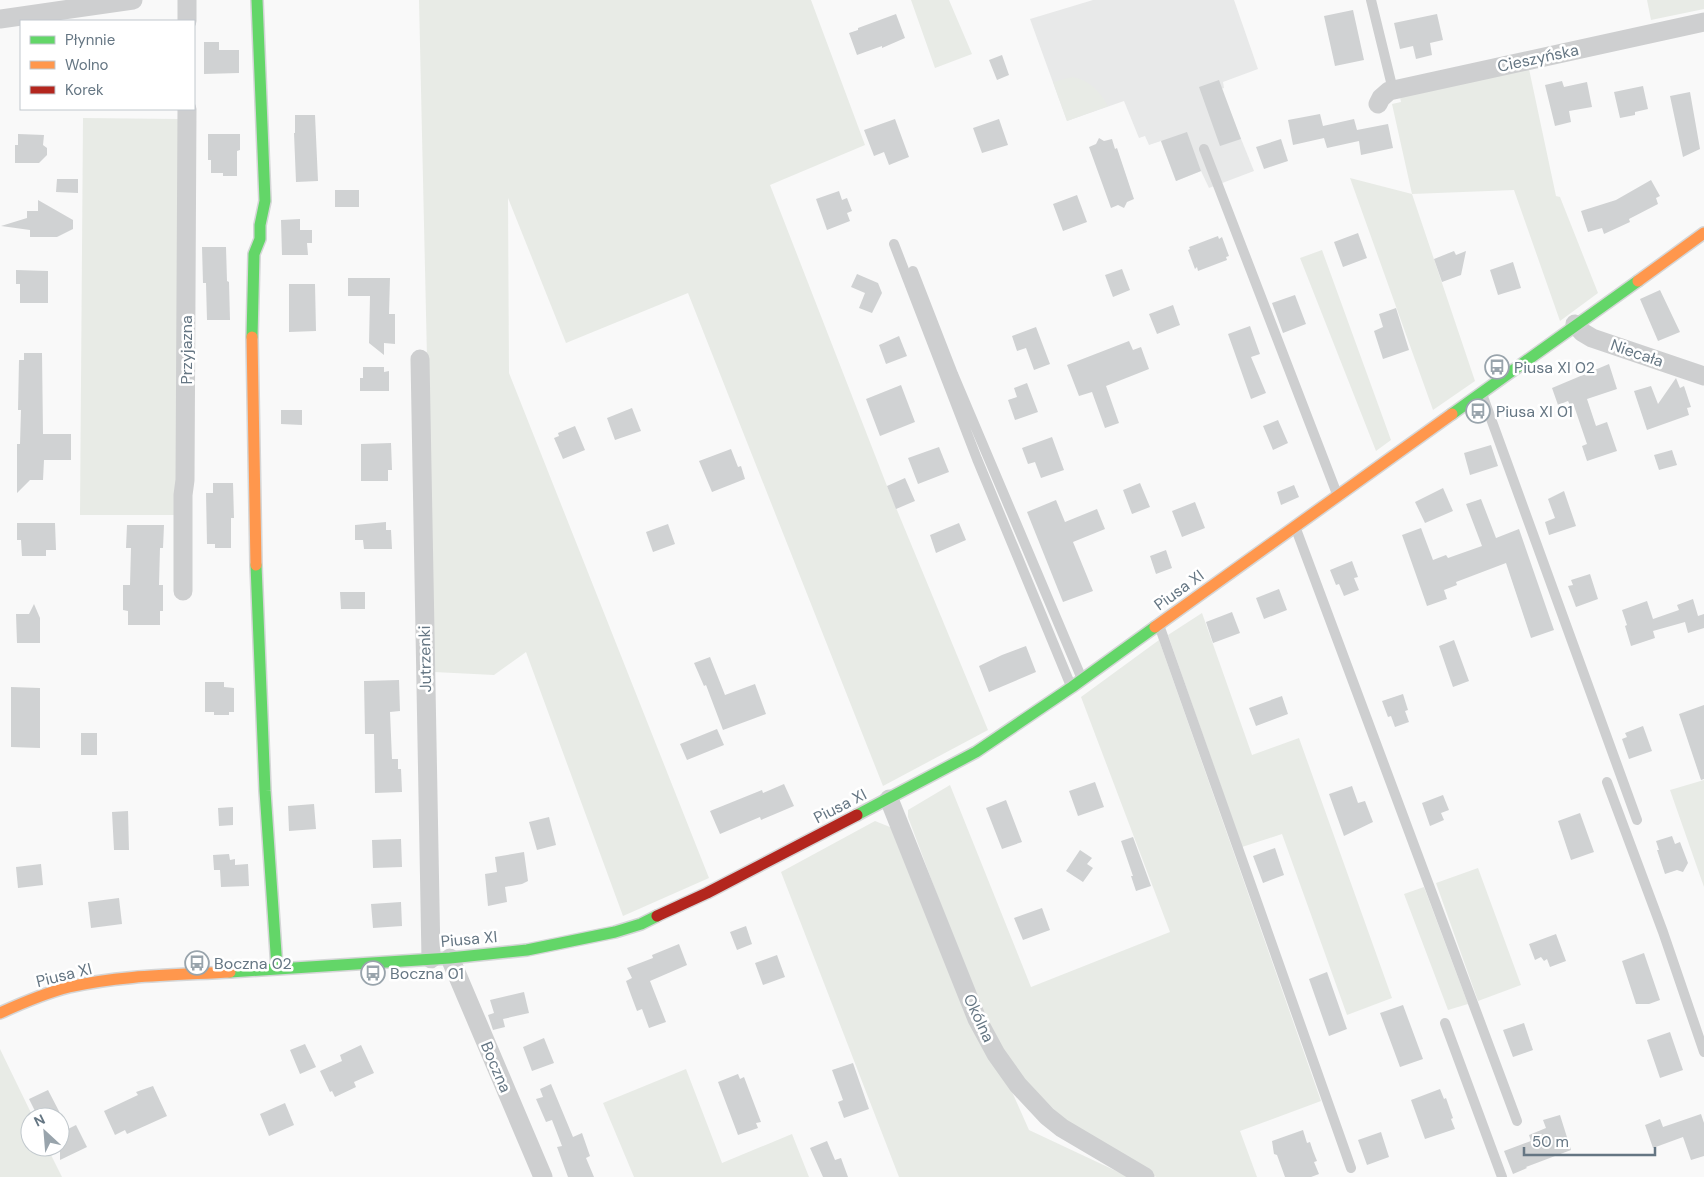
<svg xmlns="http://www.w3.org/2000/svg" width="1704" height="1177" font-family="'DM Sans',sans-serif">
  <style>
    .built { fill: #e8e9e9 }
    .green { fill: #e8ebe6 }
    .building { fill: #d0d2d3 }
    .lines { fill: none; stroke-linecap: round; stroke-linejoin: round }
    .fast-casing { stroke: #d5d6d7; stroke-width: 14 }
    .slow-casing { stroke: #d5d6d7; stroke-width: 14 }
    .jam-casing { stroke: #d5d6d7; stroke-width: 14 }
    .lane { stroke: #cecfd0; stroke-width: 10 }
    .street { stroke: #cecfd0; stroke-width: 19 }
    .fast { stroke: #63d668; stroke-width: 11 }
    .slow { stroke: #ff974d; stroke-width: 11 }
    .jam { stroke: #b3261e; stroke-width: 11 }
    .labels { text-anchor: middle; dominant-baseline: central; stroke-width: 5; stroke-linejoin: round; paint-order: stroke }
    .street-label { font-size: 16px; fill: #657683; stroke: #fff }
    .poi-label { font-size: 16px; fill: #657683; stroke: #fff; text-anchor: start }
  </style>
  <rect width="100%" height="100%" fill="#f9f9f9"/>
  <path class="built" d="M1093 0H1234L1258 69 1223 82 1224 88 1221 89 1254 171 1209 188 1201 171 1176 181 1161 141 1149 145 1145 136 1139 138 1124 101 1067 121 1030 19Z"/>
  <path class="green" d="M419 0H811L865 145 770 185 887 486 988 730 883 786 688 293 566 343 508 198 509 373 709 878 623 916 526 652 494 675 434 672Z
    M911 0H949L972 54 935 68Z
    M1647 0H1704V9L1651 20Z
    M1529 69 1556 196 1560 197 1598 293 1560 321 1514 190 1412 194 1475 381 1433 410 1350 178 1412 194 1392 104 1401 102 1400 97Z
    M1072 77C1090 80 1099 91 1108 106L1067 121 1053 82Z
    M83 118 179 119V515H80Z
    M1322 250 1391 440 1376 451 1300 258Z
    M1202 613 1252 755 1299 738 1392 998 1347 1015 1282 834 1242 847 1168 635Z
    M1159 640 1321 1101 1240 1131 1257 1177H1156L1069 1124 1024 1080 997 1044 979 1007 908 817V810L950 785 1031 987 1170 932 1081 697Z
    M1704 780V887L1670 790Z
    M875 821 895 829 1029 1130 1129 1177H899L781 872Z
    M1478 868 1521 985 1478 1001 1436 883Z
    M1424 887 1468 1004 1448 1010 1404 894Z
    M0 1049 33 1117H30V1147H47L62 1177H0Z
    M686 1069 722 1163 792 1134 809 1177H634L603 1103Z"/>
  <path class="building" d="M1353 10 1364 60 1335 66 1324 16Z
    M896 14 905 38 882 48V46L857 55 849 33 858 30V28Z
    M1437 14 1443 40 1430 43 1432 55 1416 59 1413 46 1400 49 1394 23Z
    M204 42H219V50H239V73L204 74Z
    M1002 55 1009 75 997 80 989 60Z
    M1219 80 1241 139 1220 146 1199 87Z
    M1562 81 1564 87 1587 82 1592 107 1569 111 1571 122 1555 126 1545 85Z
    M1643 86 1648 109 1635 112V115L1620 118 1614 92Z
    M1690 92 1700 149 1683 157 1670 96Z
    M1320 114 1323 126 1354 119 1357 130 1388 124 1393 148 1361 155 1359 141 1327 148 1324 138 1293 145 1288 120Z
    M295 115H315L318 181 296 182 294 133H295Z
    M895 119 909 157 889 165 884 152 874 156 864 130Z
    M999 119 1008 145 982 153 973 128Z
    M1187 132 1201 171 1176 181 1161 141Z
    M18 134 44 135 43 145 47 148V155L39 163H15V145H18Z
    M208 134H240V150L237 151V176H223V173H211V160H208Z
    M1099 138 1104 141 1112 139 1115 149 1117 148 1134 199 1127 202 1124 208 1118 205 1111 208 1089 147 1096 144Z
    M1281 139 1288 161 1264 169 1256 147Z
    M57 179H78V193L56 192Z
    M1651 180 1660 196 1656 198 1658 204 1629 219 1630 222 1604 234 1602 228 1588 232 1581 211 1616 200Z
    M335 190H359V207H335Z
    M839 191 842 200 847 198 852 211 847 213 850 221 827 230 816 199Z
    M1077 195 1087 222 1063 231 1053 204Z
    M38 200 73 220V229L57 237H30V230L1 226 27 218V211H38Z
    M300 219V230H312V243H307L308 255H282L281 220Z
    M1358 233 1367 258 1343 267 1334 242Z
    M1218 236 1219 239 1222 237 1229 256 1226 257 1227 260 1198 271 1197 267 1195 269 1188 250 1190 249 1189 247Z
    M202 247H226L227 281 229 282 230 320H207L206 283H203Z
    M1454 251 1456 255 1466 251 1461 275 1442 282 1434 259Z
    M1513 262 1521 288 1498 295 1490 270Z
    M1122 269 1130 290 1113 297 1105 275Z
    M16 270 48 271V303H20V284H16Z
    M857 274 878 283 882 293 872 313 859 308 865 293 851 287Z
    M348 278H390L389 314H395V344L384 343V355L369 343 370 296H348Z
    M289 284H315L316 331 289 332Z
    M1660 290 1680 332 1658 341 1640 299Z
    M1295 295 1306 324 1283 333 1272 303Z
    M1173 305 1180 325 1157 334 1149 314Z
    M1396 308 1409 350 1383 359 1374 331 1383 327 1379 314Z
    M1250 326 1260 354 1251 357 1266 393 1251 399 1228 334Z
    M1036 327 1050 364 1034 370 1026 348 1017 351 1012 336Z
    M899 336 907 356 886 364 879 345Z
    M1129 341 1133 350 1141 347 1149 369 1106 386 1119 423 1105 428 1092 392 1079 396 1067 365Z
    M24 353H42L43 434H71V460H44L43 480H30L17 493V444H20L21 410H18L19 360H24Z
    M1609 364 1617 389 1587 399 1596 426 1607 422 1617 451 1587 461 1582 446 1587 444 1573 403 1570 405 1568 401 1558 405 1552 388Z
    M363 367H384V372L389 371V391H360V378H363Z
    M1676 378 1680 388 1684 386 1691 407 1687 408 1689 415 1647 430 1634 391 1651 386 1658 404Z
    M1027 383 1038 412 1015 420 1008 400 1017 397 1014 388Z
    M901 385 915 422 880 436 866 399Z
    M632 408 641 431 615 440 607 418Z
    M281 410H302V425L281 424Z
    M1278 420 1288 443 1273 450 1263 426Z
    M575 426 585 450 563 459 554 438 559 436 558 433Z
    M1052 437 1064 470 1041 478 1035 462 1028 464 1022 448Z
    M391 443 392 470H388V481H361V444Z
    M1491 445 1498 466 1470 475 1464 453Z
    M939 447 949 472 918 484 908 458Z
    M731 449 738 467 741 466 745 479 712 492 699 461Z
    M1672 450 1677 465 1659 470 1654 455Z
    M905 478 915 501 896 509 887 486Z
    M213 483H233L234 518H231V548H215V544H207L206 493H213Z
    M1140 483 1150 507 1132 514 1123 490Z
    M1294 485 1299 497 1281 505 1277 492Z
    M1443 488 1453 511 1425 523 1415 502Z
    M1564 491 1576 526 1549 535 1545 522 1555 518 1548 499Z
    M1481 499 1496 538 1519 529 1554 630 1531 638 1506 563 1456 582 1457 585 1444 590 1447 599 1427 606 1402 535 1421 528 1433 560 1446 555 1448 558 1482 546 1466 504Z
    M1056 500 1065 522 1097 509 1105 529 1073 542 1093 591 1063 602 1027 512Z
    M1195 502 1205 528 1182 537 1172 511Z
    M386 522V530H391L392 549H364L363 540H355V525Z
    M17 523H55L56 550H46V556H22L21 540H17Z
    M959 523 966 540 936 553 930 535Z
    M668 524 675 544 653 552 646 532Z
    M127 525H164L163 548H160L159 585H163V611H160V625H128V611L123 610V585H130L131 548H126Z
    M1166 550 1172 568 1156 574 1150 556Z
    M1352 561 1358 577 1354 578 1359 590 1344 596 1339 584 1336 585 1330 570Z
    M1590 574 1598 599 1576 607 1568 586 1573 585 1571 580Z
    M1279 589 1287 610 1264 619 1256 598Z
    M340 592H365V609H341Z
    M1693 599 1698 616 1704 614V628L1688 633 1685 622 1653 631 1655 638 1631 646 1625 626 1627 625 1622 610 1647 601 1653 619 1679 610 1677 605Z
    M34 604 40 618V643H17L16 614H29Z
    M1232 612 1240 633 1213 643 1206 622Z
    M1454 640 1469 681 1453 687 1439 646Z
    M1026 646 1036 672 989 692 979 666 1002 655Z
    M710 657 725 695 755 684 766 714 723 730 706 685 704 686 694 663Z
    M399 680 400 711 390 712 392 759H398V769H401L402 792 375 793 374 734H365L364 681Z
    M205 682H224V687L234 688V712H229V715H214V712H205Z
    M11 687 40 688V748L11 747Z
    M1403 694 1408 710 1405 711 1409 722 1395 727 1391 716 1388 717 1382 701Z
    M1282 696 1288 714 1256 726 1249 708Z
    M1704 705V779L1701 780 1679 714Z
    M1643 726 1652 751 1629 759 1622 739 1627 737 1625 733Z
    M717 729 724 745 687 760 680 744Z
    M81 733H97V755H81Z
    M1095 782 1104 807 1078 816 1069 791Z
    M784 784 794 806 761 820 760 817 720 834 710 811 762 790 763 793Z
    M1352 786 1358 803 1365 801 1373 822 1344 836 1329 794Z
    M1443 795 1449 810 1441 813 1444 820 1430 826 1422 803Z
    M1006 800 1022 842 1002 849 986 808Z
    M314 804 316 829 289 831 288 806Z
    M233 807V825L219 826 218 808Z
    M128 811 129 850H114L112 812Z
    M1580 813 1594 852 1571 860 1558 821Z
    M549 817 556 845 537 850 529 822Z
    M1672 836 1675 844 1680 842 1688 863 1683 872 1677 870 1665 874 1657 850H1659L1656 841Z
    M1133 837 1151 886 1136 891 1131 876H1133L1121 841Z
    M401 839 402 867 373 868 372 840Z
    M1275 848 1284 875 1263 883 1253 856Z
    M1080 850 1092 858 1087 864 1093 868 1083 882 1066 871Z
    M524 852 528 881 522 884 505 887 507 902 488 906 485 874 497 872 495 857Z
    M229 854 230 860 235 859V865L248 864 249 886 221 887 220 870H214L213 855Z
    M41 864 43 885 18 888 16 867Z
    M119 898 122 924 91 928 88 902Z
    M401 902 402 926 373 928 371 904Z
    M1042 908 1050 930 1023 940 1014 918Z
    M746 926 752 944 737 950 730 932Z
    M1556 934 1566 961 1550 967 1547 959 1544 961 1541 957 1535 960 1529 944Z
    M679 944 687 965 650 981 666 1022 649 1028 642 1009 637 1011 631 995 626 981 632 978 627 968 653 958 652 955Z
    M1644 953 1660 1000 1649 1004H1636L1622 961Z
    M777 955 785 977 763 985 755 963Z
    M1327 972 1347 1029 1329 1036 1309 979Z
    M524 992 529 1013 503 1019 505 1027 493 1030 488 1015 494 1013 490 1000Z
    M1403 1005 1423 1059 1400 1067 1380 1013Z
    M1524 1023 1533 1050 1513 1057 1503 1030Z
    M1670 1032 1683 1070 1660 1078 1647 1040Z
    M544 1038 554 1063 532 1071 523 1047Z
    M305 1044 316 1067 300 1074 290 1050Z
    M361 1045 374 1073 354 1082 356 1087 335 1097 332 1091 330 1092 320 1071 342 1061 340 1055Z
    M853 1063 869 1109 844 1118 838 1102 843 1100 832 1070Z
    M738 1074 740 1079 744 1077 761 1122 756 1123 758 1128 738 1135 718 1082Z
    M551 1084 573 1137 582 1133 590 1156 586 1158 594 1177H568L557 1147 562 1146 552 1120 546 1122 536 1099 543 1097 540 1089Z
    M153 1086 167 1116 127 1134 125 1130 115 1135 104 1111 138 1095 136 1092Z
    M1440 1089 1444 1099 1446 1098 1453 1118 1451 1119 1455 1129 1425 1139 1411 1100Z
    M48 1090 62 1117H38L29 1099Z
    M285 1103 294 1125 269 1136 260 1114Z
    M1701 1114 1704 1123V1156L1691 1160 1683 1137 1653 1148 1645 1125 1660 1119 1663 1127Z
    M1560 1115 1571 1150 1526 1167 1527 1168 1513 1174 1504 1151 1531 1141 1529 1135 1546 1128 1543 1120Z
    M76 1125 87 1147 60 1160V1133Z
    M1303 1130 1307 1143 1310 1142 1313 1151 1317 1161 1314 1162 1319 1174 1311 1177H1285L1277 1155 1274 1154 1272 1141Z
    M1381 1132 1389 1157 1367 1165 1358 1140Z
    M827 1141 835 1160 841 1158 848 1177H823L810 1148Z"/>
  <g class="lines">
    <g class="fast-casing">
      <path id="fast" d="M252 337 254 254 260 239V225L265 201 257 0
        M1452 414 1638 281
        M256 565 265 791 277 968
        M857 815 976 752 1072 687 1155 627
        M230 972 450 958 527 950 615 932 641 924 657 916"/>
    </g>
    <g class="slow-casing">
      <path id="slow" d="M1638 281 1704 233
        M252 337 256 565
        M1155 627 1452 414
        M0 1013C22 1003 45 993 69 987 121 975 177 975 230 972"/>
    </g>
    <g class="jam-casing">
      <path id="jam" d="M657 916 707 893 857 815"/>
    </g>
    <path class="lane" d="M1371 0 1393 90
      M1204 149 1337 494
      M894 244 977 459 1071 686
      M913 271 953 374 1082 679
      M1482 394 1637 820
      M1296 529 1517 1121
      M1159 625 1351 1168
      M1607 782 1663 932 1704 1052
      M1445 1023 1502 1177"/>
    <path class="street" d="M0 19 133 0
      M187 21V0
      M1378 104 1381 98 1389 91 1704 22
      M1575 324 1582 332 1592 338 1704 376
      M420 359 431 959
      M183 591V495L185 480 187 109
      M889 799 977 1019 996 1054 1018 1085 1047 1116 1062 1128 1145 1177
      M450 958 543 1177"/>
    <use href="#fast" class="fast"/>
    <use href="#slow" class="slow"/>
    <use href="#jam" class="jam"/>
  </g>
  <defs>
    <g id="bus-ring" transform="scale(1.25)"><circle r="9.5" fill="#fff" stroke="#99a4ac" stroke-width="1.5"/><path d="M-5-6H5V4H4V6H2V4H-2V6H-4V4H-5ZM-3.5-4V0h7V-4ZM-3.5 1.2v1.5H-2V1.2ZM2 1.2v1.5H3.5V1.2Z" fill="#99a4ac"/></g>
  </defs>
  <g fill-rule="evenodd">
    <use href="#bus-ring" x="1497" y="367"/>
    <use href="#bus-ring" x="1478" y="411"/>
    <use href="#bus-ring" x="197" y="963"/>
    <use href="#bus-ring" x="373" y="973"/>
  </g>
  <g class="labels">
    <g class="street-label">
      <text transform="translate(1538 58) rotate(-12)">Cieszyńska</text>
      <text transform="translate(186 350) rotate(-90)">Przyjazna</text>
      <text transform="translate(1637 353) rotate(19)">Niecała</text>
      <text transform="translate(1179 590) rotate(-36)">Piusa XI</text>
      <text transform="translate(425 659) rotate(-91)">Jutrzenki</text>
      <text transform="translate(840 806) rotate(-27)">Piusa XI</text>
      <text transform="translate(469 939) rotate(-5)">Piusa XI</text>
      <text transform="translate(64 975) rotate(-14)">Piusa XI</text>
      <text transform="translate(979 1018) rotate(65)">Okólna</text>
      <text transform="translate(496 1067) rotate(67)">Boczna</text>
    </g>
    <g class="poi-label">
      <text x="1514" y="367">Piusa XI 02</text>
      <text x="1496" y="411">Piusa XI 01</text>
      <text x="214" y="963">Boczna 02</text>
      <text x="390" y="973">Boczna 01</text>
    </g>
  </g>
  <rect x="20" y="20" width="175" height="90" fill="#ffffff" stroke="#c1c8cd"/>
  <rect x="30" y="36" width="25" height="8" fill="#63d668" stroke="#c1c8cd"/>
  <text x="65" y="45" font-size="15" fill="#657683">Płynnie</text>
  <rect x="30" y="61" width="25" height="8" fill="#ff974d" stroke="#c1c8cd"/>
  <text x="65" y="70" font-size="15" fill="#657683">Wolno</text>
  <rect x="30" y="86" width="25" height="8" fill="#b3261e" stroke="#c1c8cd"/>
  <text x="65" y="95" font-size="15" fill="#657683">Korek</text>
  <g transform="translate(45 1132) rotate(334)"><circle r="24" fill="#ffffff" stroke="#c1c8cd"/>
  <path d="M0-4L9 19L0 12L-9 19Z" fill="#99a4ac"/>
  <text y="-8" font-size="14" font-weight="bold" text-anchor="middle" fill="#657683">N</text>
  </g>
  <path d="M1524 1147v8h131v-8" fill="none" stroke="#657683" stroke-width="2.5"/>
  <text x="1532" y="1147" font-size="15" fill="#657683" stroke="#ffffff" stroke-width="4" paint-order="stroke">50 m</text>
</svg>
